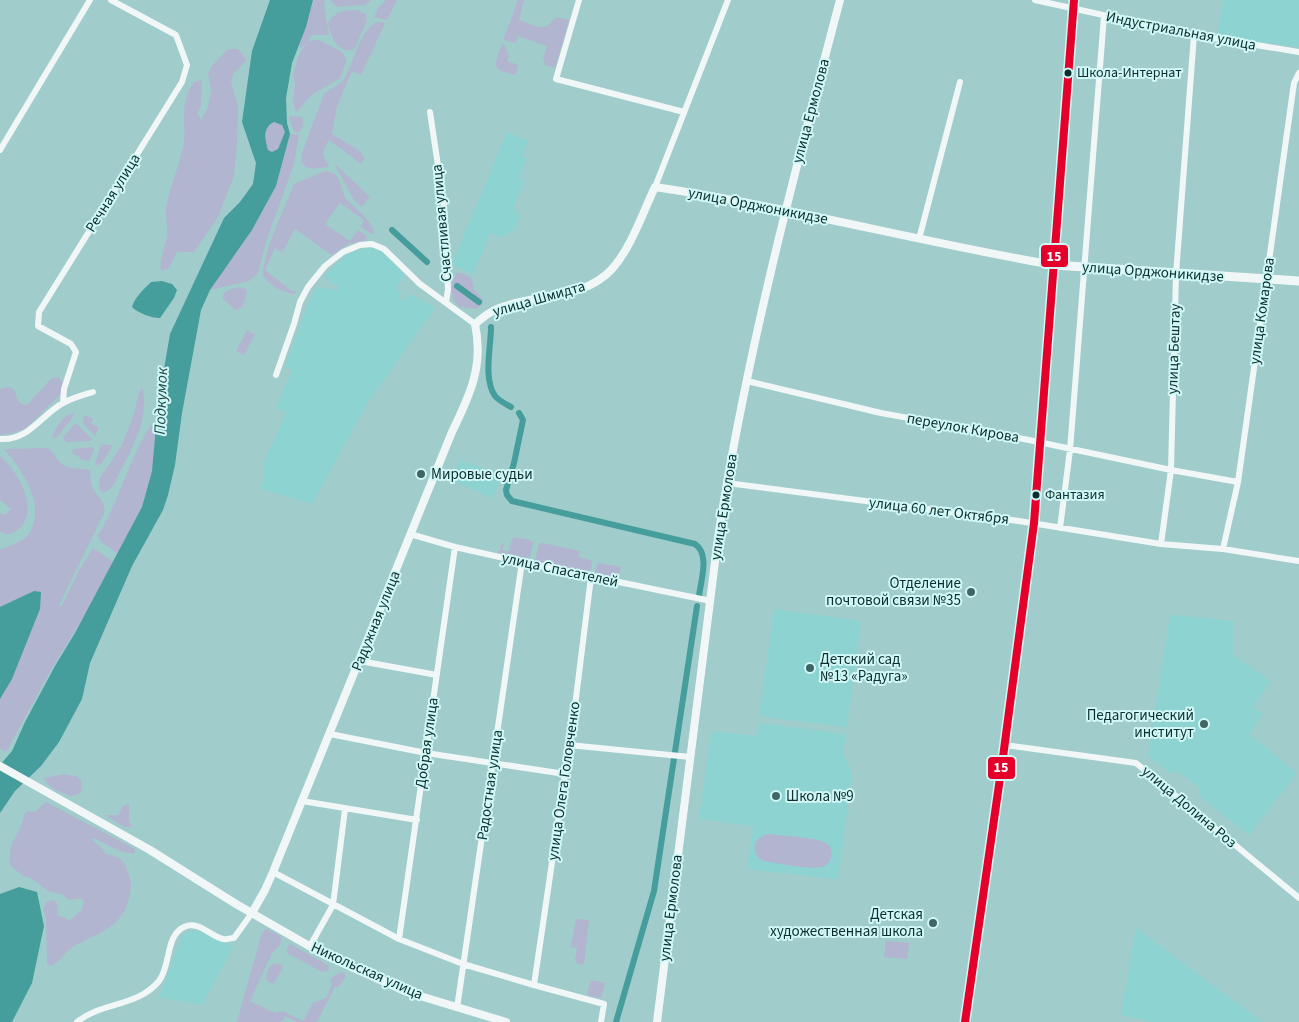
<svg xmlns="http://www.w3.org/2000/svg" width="1299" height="1022" font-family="'Source Sans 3',sans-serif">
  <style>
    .built { fill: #8cd3d2 }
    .green { fill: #b2b5cf }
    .water { fill: #459d9c; fill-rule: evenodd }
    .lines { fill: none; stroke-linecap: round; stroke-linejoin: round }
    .canal { stroke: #459d9c; stroke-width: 6 }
    .minor { stroke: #f1f7f7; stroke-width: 6 }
    .tertiary { stroke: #f1f7f7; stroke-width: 8 }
    .secondary { stroke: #f1f7f7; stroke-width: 9 }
    .bus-1-casing { stroke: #d1f8f6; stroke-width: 11 }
    .bus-1 { stroke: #e4002b; stroke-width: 8 }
    .bus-dot { fill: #0b2f2e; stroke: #d1f8f6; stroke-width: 2 }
    .poi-dot { fill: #3f6665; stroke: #d1f8f6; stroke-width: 2 }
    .labels { text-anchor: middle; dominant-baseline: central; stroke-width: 4; stroke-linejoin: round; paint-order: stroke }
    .bus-label { font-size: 14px; fill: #0b2f2e; stroke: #d1f8f6; text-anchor: start }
    .street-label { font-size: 15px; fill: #0b2f2e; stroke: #d1f8f6 }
    .poi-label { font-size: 15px; fill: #0b2f2e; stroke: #d1f8f6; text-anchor: start }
    .water-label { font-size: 16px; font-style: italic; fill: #1d4949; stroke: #d1f8f6 }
    .line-badge { stroke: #d1f8f6; stroke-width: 2 }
    .badge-label { font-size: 14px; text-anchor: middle; font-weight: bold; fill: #fff }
  </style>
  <rect width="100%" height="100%" fill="#a0cccc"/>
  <path class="built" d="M1223 0H1299V47L1217 37Z
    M507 132 528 141 522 156 527 159 519 178 525 181 513 207 520 216 515 229 501 237 490 233 473 274 452 264Z
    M372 248 380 250 404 273V277L396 287 398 291 402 292 399 298 404 301 408 295H412L435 308 368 402 312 504 259 488 264 480 263 465 286 412 276 408 292 370 285 367 314 289 325 288 337 291 339 287 329 281 325 275 346 255 361 249Z
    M460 460 502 474 493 498 451 480Z
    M774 609 861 621 847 727 759 716Z
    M1170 615 1234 621 1233 655 1271 681 1253 707 1263 714 1249 734 1297 773 1249 835 1199 796V787L1178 772 1170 773 1148 756Z
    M759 723 846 734 843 753 852 774 838 879 747 869 753 826 699 819 711 731 756 736Z
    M1136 928 1219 990 1263 1022H1153L1121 1015Z
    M197 930 233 947 202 1005 159 997 182 936 187 932Z"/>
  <path class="green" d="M314 0H325L324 7 329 34 328 35H312L307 41 319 40 341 51 346 59V63L340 78 313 94 296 112 293 103 295 84 293 76 298 57 306 43 300 49V42Z
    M330 0H371L365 5 337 7Z
    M386 0H397L387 20 374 17 379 7Z
    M518 0H524L519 20C537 26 543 34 556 17L569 20 555 68 545 65 543 58 547 46 518 36 516 43 503 40Z
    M357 10 366 14 367 20 356 46 353 50C337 53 331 36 328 23 336 11 344 10 357 10Z
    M378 22 385 23 361 75 352 71 337 106 332 134 360 151 365 159 361 164 329 140C323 150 320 155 329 165L327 167C317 168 306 172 301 161L302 153 323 96C328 88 339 87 344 79 354 64 360 27 378 22Z
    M502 43 504 44 509 56 507 61 518 65 515 75C489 69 495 66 502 43Z
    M228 49H237L243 54 246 61 234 73 231 81 238 106 237 142 234 176 218 217 194 252H177L169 268 161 271C159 259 166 247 167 234 168 226 165 216 166 208 170 188 178 168 183 148 188 125 177 106 194 82L202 80 201 105 197 114 201 120 208 107 211 90 208 73 212 66Z
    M290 116 302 117 303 121 302 129 298 133 294 131 289 118Z
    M275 122 282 125 285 132 278 149 272 152 268 150C265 139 262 128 275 122Z
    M290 134 299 135 294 164 266 242 258 273 249 281 210 290 252 230 276 186Z
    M334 163 370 197 363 206H361L354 200Z
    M325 171C344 172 339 191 347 200 357 210 371 219 375 234 369 234 365 230 361 226L364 220 340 203 325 224 350 241 358 230 367 237 366 241 348 244 333 255 327 252 295 229 282 253 275 248 265 270 292 291H298L294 294C281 292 271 286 263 276 262 254 285 207 294 184Z
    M456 273C464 273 469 275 473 282L474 289 483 299V303L477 309 460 307 453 300C451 290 451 282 456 273Z
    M239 287 246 289 247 293 242 308 235 310 223 299V294L228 290Z
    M247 330 255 335 244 355 236 351Z
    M58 377 63 382 61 394 25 429 13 433 0 435V389L9 387 13 389C18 396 16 405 27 405L50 380 53 378Z
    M143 388C149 424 129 453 114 484L109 490 103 493 99 489 100 478 122 445 134 414 139 392Z
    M73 413 74 415 59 435 54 439 52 437C56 427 62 416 73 413Z
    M84 416H87L93 419 91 424 99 427 95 436 83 423Z
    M77 424 92 439 90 441 66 442 63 438 73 425Z
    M151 425 156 431 152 471 142 507 135 522V529L117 554C111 547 101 545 98 536 119 501 129 459 151 425Z
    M101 444 111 445 112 447 101 464 95 465Z
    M92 447 94 449 90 460 86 461 72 453 73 449Z
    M47 448C55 452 55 459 61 463 69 470 81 468 90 470 91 477 90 485 94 491 99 499 106 502 104 513L59 605 62 606 77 574 93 548 112 561 118 562 55 663 6 752 0 749V550C8 546 22 542 28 535 48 507 22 470 4 449Z
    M0 456C18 470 44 516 14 532 9 535 4 535 0 531V513L5 515 11 509 0 500Z
    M514 537 530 540 533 543 530 556 527 558 499 553 497 551H500L501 544H504L502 550 509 551 512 539Z
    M542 543 580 551 578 557 591 560C593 564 592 569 588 572L537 562 535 560 539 544Z
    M600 563 621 567 618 579 597 575 595 572 597 564Z
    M64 774 76 776 82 781 81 793 71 796C62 793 47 788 44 778Z
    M46 802 135 849V853C121 855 105 843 93 838L92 840 101 847 106 854C120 856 125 861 129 875 132 883 131 890 129 898 122 931 93 933 70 949 63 954 59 964 50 966L47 963 46 918 43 909 46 902 54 900 57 903 58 916 66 918 69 921 81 910 84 902 81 898 69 900 63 895 48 891 31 878 23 876 10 865C9 843 13 844 21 826 23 821 23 816 27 811L35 812Z
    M129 804V821L132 827H124L105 815H118L123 806Z
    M769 834C781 836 818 837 826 843 832 847 833 855 830 860 828 864 825 867 821 867 808 870 778 863 763 861 749 853 753 836 769 834Z
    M576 919 589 920 584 964H578L575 960 577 948 571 947Z
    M267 929 280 936 281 940 280 945 272 953 250 1001 275 1013 283 1011 303 1021 313 1003 326 998 331 987V978L341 972 345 974 346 976 338 987H335L317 1022H297L285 1016 282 1021 279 1022H237L262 932Z
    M886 941 909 943 907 959 884 957Z
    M290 944 328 965 329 970 322 972 287 953V948Z
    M274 963 282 965 283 968 274 983H270L266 979C267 973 268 966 274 963Z
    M591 980 605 983 601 998 587 995Z"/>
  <path class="water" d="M270 0H313L306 27 292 63 286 98 287 123 290 134 276 186 252 230 210 290 201 310 182 413 175 465 168 495 163 510 132 566 90 663 82 699 59 742 41 766 15 791 0 813V765L12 751 25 722 55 666 75 633 142 507 152 471 158 404 170 334 224 218 240 202 253 184 256 163 242 122 252 51ZM274 122 282 125 285 132 278 149 272 152 268 150C265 140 262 128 274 122Z
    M162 281 172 284 177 290 174 298 160 318C151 318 138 313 132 307 135 297 144 289 151 282Z
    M34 591 41 592 40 609 12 679 0 699V607Z
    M19 887 37 892 44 926 32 983 12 1022H0V894Z"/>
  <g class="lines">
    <path class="canal" d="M392 230 427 262
      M457 286 479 302
      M491 327C491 347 483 379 495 396 499 401 506 404 511 407
      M519 413 523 420 514 463 506 490 507 495 512 501 695 544C710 554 701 580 699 596
      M616 1022 654 891 697 606"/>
    <path class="minor" d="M579 0 556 79 684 112
      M1035 0 1194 35 1299 52
      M430 112 444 206 448 289 446 303
      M0 150 90 0
      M655 187 728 0
      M919 239 960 82
      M276 375 294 324 300 302 308 287 325 266 343 252 360 245 372 244 384 249 420 284 475 324
      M747 381 881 413 1029 440 1171 470 1238 482
      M63 403 64 389 76 352 71 344 38 326 39 312 182 82 187 65 176 35 111 0
      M0 439C29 441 41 415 63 403 72 398 83 395 93 392
      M727 483 1019 521 1161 544 1223 549 1299 561
      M1060 528 1070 450 1104 16
      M410 534 455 547 522 562 711 601
      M1161 544 1171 470 1176 274 1194 35
      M1223 549 1238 482 1294 83 1299 73
      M360 661 437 675
      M330 734 426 753 565 774
      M569 745 690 757
      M1005 745 1136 763 1299 898
      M302 801 417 820
      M273 872 399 939 463 964 534 985 604 1004 601 1022
      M399 939 455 547
      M310 946 333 905 345 809
      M534 985 575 706 591 577
      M457 1008 522 562
      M77 1022C101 1002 138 1007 159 981 171 966 165 936 184 927 198 920 210 936 223 939 226 940 230 938 234 938L252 913"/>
    <path class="tertiary" d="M0 766 150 850 236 904 325 955 407 992 506 1022
      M252 913 265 890 273 872 452 432C470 395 484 366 475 324 482 318 489 312 497 309 534 293 583 301 612 269 631 248 643 212 655 187 789 207 920 242 1054 265
      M657 1022 718 538C746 356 793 178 840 0"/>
    <path class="secondary" d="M1054 265 1299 281
      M965 1022 1003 757 1034 523 1074 0"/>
    <g class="bus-1-casing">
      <path id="bus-1" d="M965 1022 1003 757 1034 523 1074 0"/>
    </g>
    <use href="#bus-1" class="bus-1"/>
  </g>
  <g class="bus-dot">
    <circle cx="1068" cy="73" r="4.5"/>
    <circle cx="1036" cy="495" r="4.5"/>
  </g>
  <g class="poi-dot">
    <circle cx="421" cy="474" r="5"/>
    <circle cx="971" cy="592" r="5"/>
    <circle cx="810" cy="668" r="5"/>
    <circle cx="1204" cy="724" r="5"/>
    <circle cx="776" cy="796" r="5"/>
    <circle cx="933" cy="923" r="5"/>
  </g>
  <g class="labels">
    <g class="bus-label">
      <text x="1077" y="73">Школа-Интернат</text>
      <text x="1045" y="495">Фантазия</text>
    </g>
    <g class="street-label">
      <text transform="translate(1181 31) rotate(11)">Индустриальная улица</text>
      <text transform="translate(811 111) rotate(-75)">улица Ермолова</text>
      <text transform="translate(113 193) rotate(-58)">Речная улица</text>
      <text transform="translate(758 206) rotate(11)">улица Орджоникидзе</text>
      <text transform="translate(442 223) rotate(-95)">Счастливая улица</text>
      <text transform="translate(1153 272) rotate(4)">улица Орджоникидзе</text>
      <text transform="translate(539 299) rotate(-16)">улица Шмидта</text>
      <text transform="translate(1262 311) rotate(-82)">улица Комарова</text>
      <text transform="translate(1174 349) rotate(-88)">улица Бештау</text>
      <text transform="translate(963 428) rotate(10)">переулок Кирова</text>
      <text transform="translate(724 507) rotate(-81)">улица Ермолова</text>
      <text transform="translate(939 511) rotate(7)">улица 60 лет Октября</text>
      <text transform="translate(560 570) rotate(12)">улица Спасателей</text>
      <text transform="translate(376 621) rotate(-68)">Радужная улица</text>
      <text transform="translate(427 743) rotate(-82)">Добрая улица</text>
      <text transform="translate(564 781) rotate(-82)">улица Олега Головченко</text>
      <text transform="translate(490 785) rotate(-82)">Радостная улица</text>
      <text transform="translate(1189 807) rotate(40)">улица Долина Роз</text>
      <text transform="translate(671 908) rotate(-83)">улица Ермолова</text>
      <text transform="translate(367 971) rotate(24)">Никольская улица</text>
    </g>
    <g class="poi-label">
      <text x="431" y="474">Мировые судьи</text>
      <text x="961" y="583" text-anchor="end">Отделение<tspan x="961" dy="17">почтовой связи №35</tspan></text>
      <text x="820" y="659">Детский сад<tspan x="820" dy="17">№13 «Радуга»</tspan></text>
      <text x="1194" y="715" text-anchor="end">Педагогический<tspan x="1194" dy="17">институт</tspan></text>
      <text x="786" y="796">Школа №9</text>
      <text x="923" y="914" text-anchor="end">Детская<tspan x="923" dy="17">художественная школа</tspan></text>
    </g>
    <g class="water-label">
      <text transform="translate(161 401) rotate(-88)">Подкумок</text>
    </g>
  </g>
  <g class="line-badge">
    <rect x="1040" y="244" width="29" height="24" rx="5" fill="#e4002b"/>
    <rect x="987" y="756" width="29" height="24" rx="5" fill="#e4002b"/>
  </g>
  <g class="badge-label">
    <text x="1054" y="261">15</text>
    <text x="1001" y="772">15</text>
  </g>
</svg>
